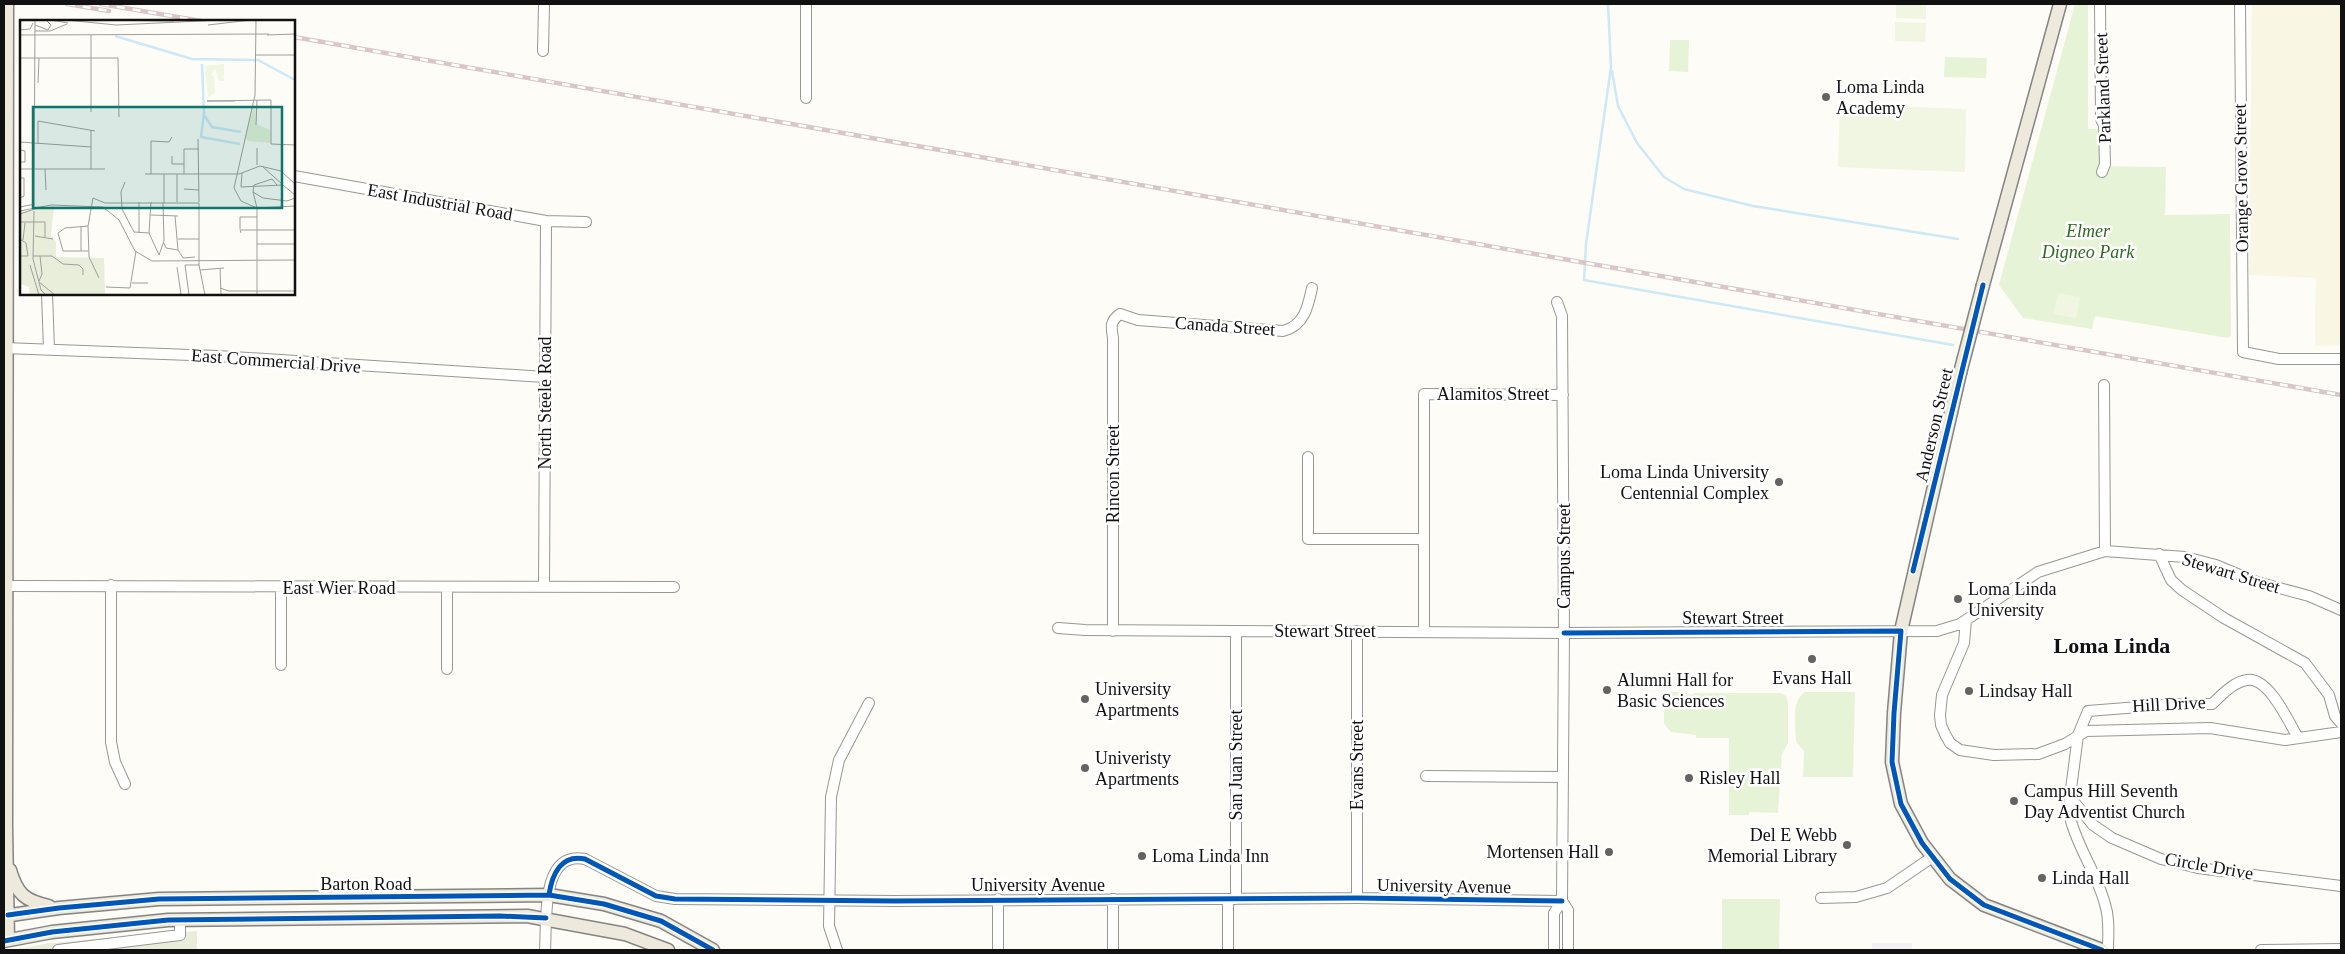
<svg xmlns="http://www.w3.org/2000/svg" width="2345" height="954" font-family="'Times New Roman',serif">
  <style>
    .industrial { fill: #f5f0f3 }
    .farmland { fill: #f9f7e4 }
    .green { fill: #e7f3d7 }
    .cemetery { fill: #e9eedb }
    .pitch { fill: #f0f6e1 }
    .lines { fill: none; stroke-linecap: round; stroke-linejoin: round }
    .stream { stroke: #cde8f7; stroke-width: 2.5 }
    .minor-casing { stroke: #979795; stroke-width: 12 }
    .major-casing { stroke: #858482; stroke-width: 15 }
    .minor { stroke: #fffffe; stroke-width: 10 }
    .major { stroke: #ede9dc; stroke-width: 12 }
    .rail-casing { stroke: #d9c6c7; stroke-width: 4.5 }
    .rail { stroke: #fff; stroke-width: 2.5; stroke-dasharray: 8; stroke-linecap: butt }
    .major-bridge-casing { stroke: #858482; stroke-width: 15; stroke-linecap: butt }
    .major-bridge { stroke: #ede9dc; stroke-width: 12 }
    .cycleway-casing { stroke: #fff; stroke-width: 8 }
    .cycleway { stroke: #0057b8; stroke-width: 5 }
    .poi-dot { fill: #646362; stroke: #fff; stroke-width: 2 }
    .labels { text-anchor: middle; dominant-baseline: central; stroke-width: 5; stroke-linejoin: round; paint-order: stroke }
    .poi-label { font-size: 18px; fill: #111; stroke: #fff; text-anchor: start }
    .street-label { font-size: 18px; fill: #111; stroke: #fff }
    .park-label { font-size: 18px; font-style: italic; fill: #2f6b1f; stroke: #fff }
    .district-label { font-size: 22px; font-weight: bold; fill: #111; stroke: #fff }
    .inset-river { fill: none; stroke: #cde8f7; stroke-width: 2.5 }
    .inset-road { fill: none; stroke: #9f9e9b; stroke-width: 1 }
    .view { fill: #0f766e; fill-opacity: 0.15; stroke: #0f766e; stroke-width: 2.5 }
    .inset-edge { fill: none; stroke: #111; stroke-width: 2.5 }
  </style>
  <rect width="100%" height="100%" fill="#fdfcf7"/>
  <path class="industrial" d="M1872 943H1912V950H1872Z"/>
  <path class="farmland" d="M2252 4H2341V346H2315L2316 278 2249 275Z"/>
  <path class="green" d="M2075 4H2088V129H2098L2100 166 2166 167 2165 215 2230 214 2231 335 2228 338 2095 316 2092 329 2023 318 1999 285Z
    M1670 40H1689L1688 72 1669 71Z
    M1945 57 1987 58 1986 78 1944 77Z
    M1668 692H1683L1691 695 1694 693H1781L1786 696 1788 703V743L1782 754 1778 813 1749 812V815H1729V738H1696V735L1671 732 1664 724V696Z
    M1805 692H1855L1853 777H1803L1804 751 1796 742C1796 727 1790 701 1805 692Z
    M1722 899H1780L1779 950H1722Z"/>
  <path class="cemetery" d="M197 931V950H12L50 943Z"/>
  <path class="pitch" d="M1896 4H1926V19L1896 18Z
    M1895 22 1926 23 1925 42 1895 41Z
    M1840 104 1966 109 1965 172 1838 167Z
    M2058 293 2080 297 2076 318 2053 314Z"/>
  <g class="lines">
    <path class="stream" d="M1608 4 1611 67 1586 244 1584 280 1953 345
      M1612 71 1618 106 1637 143 1664 177 1684 189 1753 206 1958 239"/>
    <g class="minor-casing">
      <path id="minor" d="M806 4V98
        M2100 4 2101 119 2104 125 2105 164 2102 172
        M2240 4 2243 352 2279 359H2341
        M543 51 544 4
        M294 176 546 221 586 222
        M47 294 49 349
        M1557 302 1562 316 1564 633 1562 901 1568 910V950
        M4 348 217 356 545 377
        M2104 385 2105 551
        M1308 457V539H1424
        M2159 554 2171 580 2182 590 2224 618 2305 663 2329 695 2335 716 2341 723
        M111 585V742L115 762 125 784
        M4 586 674 587
        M544 586 546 221
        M447 587V669
        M1966 620 1964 643 1942 695 1940 715 1941 725 1945 734 1950 743 1960 750 1994 755 2038 754 2065 744 2086 731 2210 728 2285 740 2341 732
        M1058 628 1085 630 1564 633 1937 631 1960 624 2038 572 2105 551 2185 557 2216 565 2257 582 2309 596 2341 610
        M1113 631V338C1111 327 1110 321 1120 314L1138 320 1283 331C1304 326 1308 307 1312 288
        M1424 631V394L1563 395
        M281 665V588
        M2298 738C2289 722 2268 676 2247 680 2233 682 2222 695 2212 704H2177L2088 711 2078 735 2070 797 2093 825 2112 838 2161 859 2198 868 2341 886
        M1426 776 1563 777
        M2070 797C2070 805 2069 814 2071 821 2079 850 2097 874 2105 904 2110 919 2108 935 2108 950
        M1357 898V631
        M1821 898 1856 897 1887 888 1931 858
        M998 899V950
        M1228 899V950
        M1236 899V631
        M58 950 180 935V920
        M545 950C547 922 540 850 585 859L656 896 675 899 894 901 1357 898 1562 901
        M837 950 829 926 831 797 839 760 869 703
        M1113 950V899
        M1554 950V913L1562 901
        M2261 950 2341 949"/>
    </g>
    <g class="major-casing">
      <path id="major" d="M7 4 6 826 8 940
        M1983 285 2060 4
        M1960 373 1901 631 1894 713 1892 762 1901 804 1922 843 1950 879 1984 905 2102 950
        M10 870C17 894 25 901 49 906
        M4 916 59 908 159 899 549 895 604 904 661 921 713 950
        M4 941 52 932 168 920 527 916 625 934 668 950"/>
    </g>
    <use href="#minor" class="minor"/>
    <use href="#major" class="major"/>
    <g class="rail-casing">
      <path id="rail" d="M67 4 109 11
        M101 4 201 21
        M294 37 2341 395"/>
    </g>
    <use href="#rail" class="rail"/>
    <g class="major-bridge-casing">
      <path id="major-bridge" d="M1960 373 1983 285"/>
    </g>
    <use href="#major-bridge" class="major-bridge"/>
    <g class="cycleway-casing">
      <path id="cycleway" d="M1913 571 1983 285
        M1564 633 1901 631 1894 713 1892 762 1901 804 1922 843 1950 879 1984 905 2102 950
        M549 895C552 874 561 854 585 859L656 896 675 899 894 901 1357 898 1562 901
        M8 915 59 908 159 899 549 895 604 904 661 921 713 950
        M4 941 52 932 168 920 500 916 546 918"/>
    </g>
    <use href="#cycleway" class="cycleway"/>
  </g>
  <g class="poi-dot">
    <circle cx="1826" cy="97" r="5"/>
    <circle cx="1779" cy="482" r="5"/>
    <circle cx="1958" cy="599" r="5"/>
    <circle cx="1812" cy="659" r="5"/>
    <circle cx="1607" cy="690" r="5"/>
    <circle cx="1969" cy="691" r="5"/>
    <circle cx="1085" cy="699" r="5"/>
    <circle cx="1085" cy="768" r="5"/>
    <circle cx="1689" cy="778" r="5"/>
    <circle cx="2014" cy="801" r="5"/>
    <circle cx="1847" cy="845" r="5"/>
    <circle cx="1609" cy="852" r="5"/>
    <circle cx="1142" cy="856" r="5"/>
    <circle cx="2042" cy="878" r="5"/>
  </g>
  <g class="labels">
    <g class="poi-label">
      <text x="1836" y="87">Loma Linda<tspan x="1836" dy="21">Academy</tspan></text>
      <text x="1769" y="472" text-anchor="end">Loma Linda University<tspan x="1769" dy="21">Centennial Complex</tspan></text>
      <text x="1968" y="589">Loma Linda<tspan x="1968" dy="21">University</tspan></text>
      <text x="1812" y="678" text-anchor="middle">Evans Hall</text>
      <text x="1617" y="680">Alumni Hall for<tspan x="1617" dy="21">Basic Sciences</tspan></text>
      <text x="1095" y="689">University<tspan x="1095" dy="21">Apartments</tspan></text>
      <text x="1979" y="691">Lindsay Hall</text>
      <text x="1095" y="758">Univeristy<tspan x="1095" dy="21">Apartments</tspan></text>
      <text x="1699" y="778">Risley Hall</text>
      <text x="2024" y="791">Campus Hill Seventh<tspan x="2024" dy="21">Day Adventist Church</tspan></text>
      <text x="1837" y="835" text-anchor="end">Del E Webb<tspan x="1837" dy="21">Memorial Library</tspan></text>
      <text x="1599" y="852" text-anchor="end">Mortensen Hall</text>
      <text x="1152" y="856">Loma Linda Inn</text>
      <text x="2052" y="878">Linda Hall</text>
    </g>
    <g class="street-label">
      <text transform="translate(2103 88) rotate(-92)">Parkland Street</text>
      <text transform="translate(2241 178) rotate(-91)">Orange Grove Street</text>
      <text transform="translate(440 202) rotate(10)">East Industrial Road</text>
      <text transform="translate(1225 326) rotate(4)">Canada Street</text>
      <text transform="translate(276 361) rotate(4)">East Commercial Drive</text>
      <text x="1493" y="394">Alamitos Street</text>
      <text transform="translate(545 403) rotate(-90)">North Steele Road</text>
      <text transform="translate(1934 425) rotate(-77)">Anderson Street</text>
      <text transform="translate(1113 474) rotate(-90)">Rincon Street</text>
      <text transform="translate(1564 556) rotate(-90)">Campus Street</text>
      <text transform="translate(2231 573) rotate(17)">Stewart Street</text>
      <text x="339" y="588">East Wier Road</text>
      <text x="1733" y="618">Stewart Street</text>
      <text x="1325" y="631">Stewart Street</text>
      <text transform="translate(2169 704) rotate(-3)">Hill Drive</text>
      <text transform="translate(1236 765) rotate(-90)">San Juan Street</text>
      <text transform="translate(1357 765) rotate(-90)">Evans Street</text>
      <text transform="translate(2209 866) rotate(10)">Circle Drive</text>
      <text x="366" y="884">Barton Road</text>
      <text x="1038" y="885">University Avenue</text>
      <text transform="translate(1444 886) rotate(1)">University Avenue</text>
    </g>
    <g class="park-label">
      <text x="2088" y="231">Elmer<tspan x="2088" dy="21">Digneo Park</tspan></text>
    </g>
    <g class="district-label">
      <text x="2112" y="645">Loma Linda</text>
    </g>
  </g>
  <g transform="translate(20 20)">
    <rect width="275" height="275" fill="#fdfcf7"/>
    <path d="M235 83 236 104 250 110V123L228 121 225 117Z" fill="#e7f3d7"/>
    <path d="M34 186 31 215 36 222V237L84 238 85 275H10L9 267 1 264 0 192Z" fill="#e9eedb"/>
    <path d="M204 44V56L200 57H204V61H199L195 49 191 54 194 57 195 73 188 77 185 46Z" fill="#f0f6e1"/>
    <path class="inset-river" d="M95 16 172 39 238 40 275 60M182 44 184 94 181 117 220 124M184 95 192 107 221 112"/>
    <path class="inset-road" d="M31 0 48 3M46 0 96 5 202 0M73 0 154 1M236 0 235 75 214 168 221 181 237 188V240M15 5 28 10 31 5 26 0M188 5 231 0M0 10 10 9 13 3M15 11H30L47 4M0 15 249 14M247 15 275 14M236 35H275M0 38H98L99 97M18 63 19 38M187 81 251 80V124L275 125M187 81H215M71 92V15M236 105 237 80M178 119 179 182M0 122 71 127M18 124V101L75 111M237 128V145M0 130 5 131V142H0M152 136V144H164M242 146 263 165M0 149H85M25 149 26 170M71 149V110M222 153 221 167 263 165 275 175M125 154H219L240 146 261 151 275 164M131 154V121L149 122 152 117M164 154V129H179M0 158H4V176L0 178M105 162 101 172 102 189 114 212 129 213M234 165 233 172 243 178 267 181 275 178M234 165 252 159 257 165M164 169 179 170M233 172 237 188 275 186M119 182V213M131 182 129 213 139 235M157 182V154M144 183V154M179 183V245L185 275M14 186 15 0M0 187 15 184M0 191 31 185 83 187 99 200 115 231 132 241 275 240M14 191 13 239 21 270 26 275M0 194 18 188M131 195 158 196M155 196 158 230M0 202H25V217M61 206V231M68 206 45 208 38 213 43 231H68M220 209V197H237M221 213 220 210H275M15 216 33 219M0 219 6 223 8 236H0M158 219H179M3 220 5 203M144 223 146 228 158 230 163 238 175 237M237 224H275M139 235 144 221 143 183M13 236H32L43 244 59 245 63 249V255M237 241V275M10 245 19 275M200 248 201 275M180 250 204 248M79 258 69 237 68 206 73 178 85 183H179M19 261 22 254 20 236M19 262 35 275M112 263H128M86 267 110 268 116 231M200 268 209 271H275M153 275 161 274 157 247M169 275 165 245H179"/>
    <path class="view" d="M13 87H262V188H13Z"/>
    <rect width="275" height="275" class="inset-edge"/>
  </g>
  <rect width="2345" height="954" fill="none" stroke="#111111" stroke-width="10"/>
</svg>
